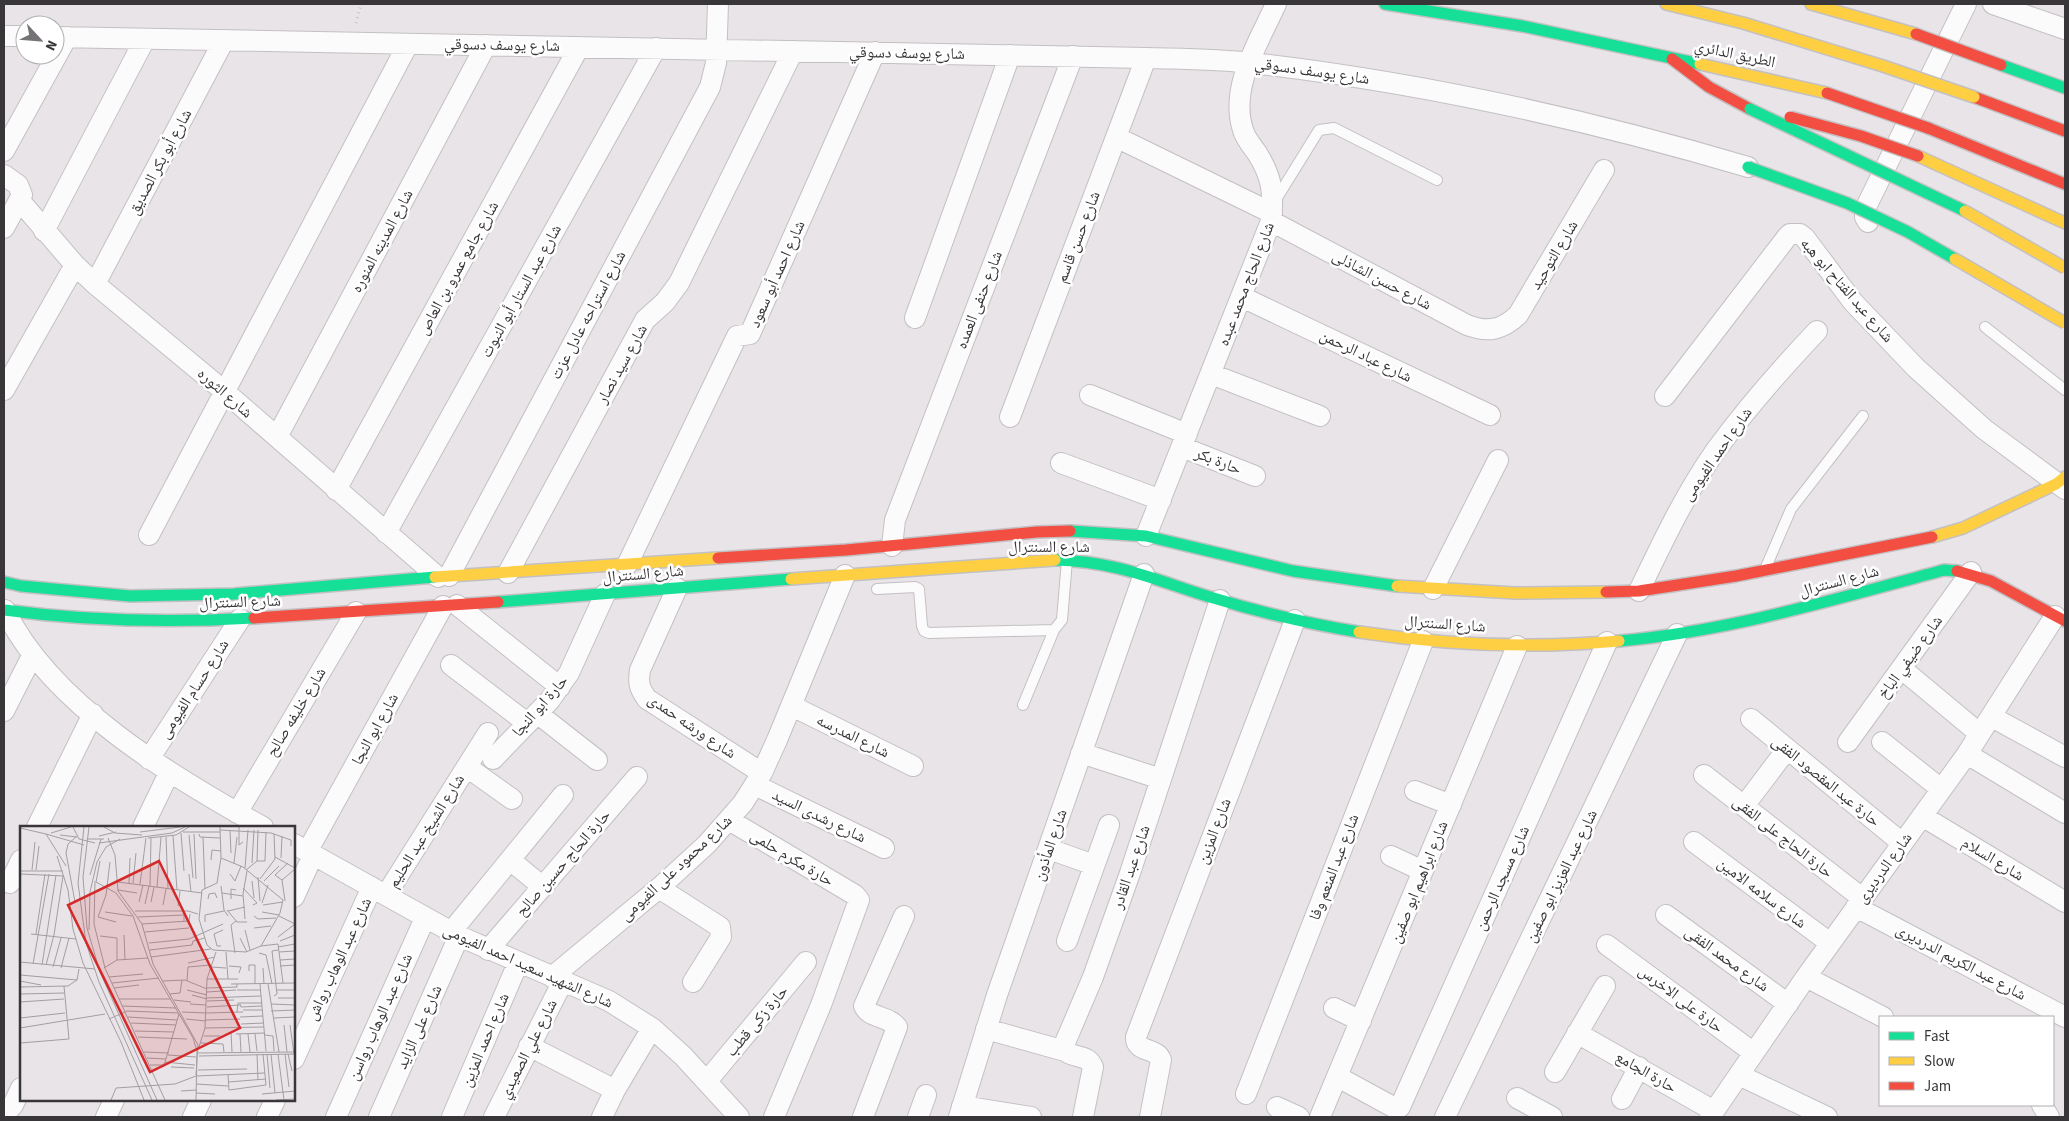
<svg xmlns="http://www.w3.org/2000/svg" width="2069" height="1121" font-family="'Source Sans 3','Noto Naskh Arabic',sans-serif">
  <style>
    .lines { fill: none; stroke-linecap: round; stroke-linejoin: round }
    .lane-casing { stroke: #c3c0c3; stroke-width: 12 }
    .street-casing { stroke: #c3c0c3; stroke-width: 22 }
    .fast-casing { stroke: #c3c0c3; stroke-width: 14 }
    .slow-casing { stroke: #c3c0c3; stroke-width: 14 }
    .jam-casing { stroke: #c3c0c3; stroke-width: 14 }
    .path { stroke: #c6c6c6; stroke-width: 3; stroke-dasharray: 1 4; stroke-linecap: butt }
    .lane { stroke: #fcfbfc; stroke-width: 10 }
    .street { stroke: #fcfbfc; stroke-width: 20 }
    .fast { stroke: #16e098; stroke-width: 11 }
    .slow { stroke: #ffcf43; stroke-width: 11 }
    .jam { stroke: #f24e42; stroke-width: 11 }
    .fast-bridge-casing { stroke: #c3c0c3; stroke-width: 14; stroke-linecap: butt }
    .slow-bridge-casing { stroke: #c3c0c3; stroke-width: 14; stroke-linecap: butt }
    .jam-bridge-casing { stroke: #c3c0c3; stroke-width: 14; stroke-linecap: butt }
    .fast-bridge { stroke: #16e098; stroke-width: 11 }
    .slow-bridge { stroke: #ffcf43; stroke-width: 11 }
    .jam-bridge { stroke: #f24e42; stroke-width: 11 }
    .labels { text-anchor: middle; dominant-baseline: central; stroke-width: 5; stroke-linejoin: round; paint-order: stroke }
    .street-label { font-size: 16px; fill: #393639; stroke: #fff }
    .inset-road { fill: none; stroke: #a29ea2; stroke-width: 1 }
    .view { fill: #d62828; fill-opacity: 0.15; stroke: #d62828; stroke-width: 2.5 }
    .inset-edge { fill: none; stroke: #393639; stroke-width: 2.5 }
  </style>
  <rect width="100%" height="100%" fill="#e8e4e8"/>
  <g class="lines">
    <g class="lane-casing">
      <path id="lane" d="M1275 201 1319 130 1334 128 1437 180
        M1985 327 2065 390
        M1766 567 1791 509 1863 416
        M877 589 915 587 919 589 922 626 924 631 929 633 1054 630
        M1023 705 1054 630 1062 620 1067 560"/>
    </g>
    <g class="street-casing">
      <path id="street" d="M1993 4 2065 29
        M4 36H25
        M55 37 1146 58C1181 59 1217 59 1252 63 1420 82 1586 119 1748 167
        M1116 137 1272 213
        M4 151 67 37
        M4 175 18 185 22 195 4 228
        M20 201 75 265 95 284 224 391 438 577
        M1271 221 1467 325C1488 333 1502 330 1518 315L1604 170
        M1868 222 1865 217V209L1966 4
        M44 231 145 39
        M95 284 224 40
        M1242 297 1490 415
        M915 318 1010 55
        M1211 374 1320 416
        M4 390 75 265
        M1090 395 1187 434
        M1665 396 1787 237 1790 234H1800L1805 238 1853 302 1916 368 1984 429 2065 489
        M1010 417 1146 58
        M277 437 486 45
        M1182 447 1255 476
        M1061 463 1161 500
        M336 490 579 47
        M386 533 656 48
        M149 535 408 44
        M1146 536 1271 221C1274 192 1272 177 1257 153 1252 146 1245 138 1243 130 1229 87 1259 42 1276 4
        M892 546 895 520 1073 56
        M627 565 737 336 750 334 875 52
        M508 573 645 320 665 302 679 283 793 51
        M449 576 710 87 716 63 718 4
        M677 588 640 670C638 683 639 688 647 699L762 773
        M1433 589 1498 460
        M1639 591C1662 543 1685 494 1716 450 1747 408 1781 369 1817 331
        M457 605 560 687
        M5 610C50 704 174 778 263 827
        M451 665 527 723
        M1902 669 1980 734
        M792 706 913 766
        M4 711 32 656
        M537 713 597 760
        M1992 717 2065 757
        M1751 719 1902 843
        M1848 742 1971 572
        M1882 742 1941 789
        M1081 753 1161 779
        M1967 754 2065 813
        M149 759 240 619
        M493 759 550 700 569 673 605 594
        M467 767 512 799
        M1704 775 1862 898
        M755 785 884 848
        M1415 791 1451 805
        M1744 806 1787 749
        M237 813 356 612
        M1922 816 2065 902
        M729 820 855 895 859 900 821 1005 774 1117
        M37 827 93 714
        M143 827 169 773
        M1694 842 1830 943
        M294 844 459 936 609 1001 652 1028 683 1056 739 1117
        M1049 849 1094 865
        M307 852 443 606
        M1391 856 1423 871
        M510 860 543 887
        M10 883 21 860
        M659 888 720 927 721 937 693 982
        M386 895 488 733
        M294 897 313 855
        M1856 907 2065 1017
        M1666 915 1788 1004
        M451 932 563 795
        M1067 941 1109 825
        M1607 945 1754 1053
        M488 950 637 777
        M552 977 659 888 707 844 743 803 762 773 777 740 845 575
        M1806 977 1883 1017
        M1334 1008 1361 1021
        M986 1029 1065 1051
        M1577 1033 1714 1111
        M529 1046 615 1090
        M294 1059 372 887
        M1555 1072 1605 986
        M1739 1075 1827 1117
        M1338 1077 1395 1108 1400 1107 1607 642
        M707 1081 806 962
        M1246 1094 1423 641
        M1517 1098 1552 1117
        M1622 1099 1639 1067
        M2042 1105 2049 1117
        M962 1106 1031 1117
        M1277 1107 1299 1117
        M4 1115 13 1105 21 1088
        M106 1117 114 1100
        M193 1117 201 1100
        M267 1117 275 1100
        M336 1117 425 918
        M379 1117 459 936
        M452 1117 518 963
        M494 1117 563 981
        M602 1117 615 1090 652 1028
        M863 1117 897 1027C889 1016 869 1018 864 1006L904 916
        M918 1117 926 1095
        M959 1117 997 995 1144 574
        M1083 1117 1093 1067C1088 1055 1078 1058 1068 1053L1064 1045 1093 977 1130 873 1220 600
        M1150 1117 1161 1060C1157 1047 1135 1053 1136 1037L1295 620
        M1320 1117 1517 646
        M1445 1117 1677 634
        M1710 1117 1806 977 1967 754 2055 616"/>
    </g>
    <g class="fast-casing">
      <path id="fast" d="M1385 4 1522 26 1700 64
        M2001 65 2065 88
        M1070 531 1146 536 1293 571 1397 586
        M1055 560C1115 561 1155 580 1210 597 1259 612 1309 624 1359 632
        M4 582 21 586 130 596 234 594 435 577
        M498 602 791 579
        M4 610C87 621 170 623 254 618
        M1619 641C1730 631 1836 599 1944 570L1957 571"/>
    </g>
    <g class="slow-casing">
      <path id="slow" d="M1666 4 1743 23 1883 66
        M1811 4 1916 34
        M1700 64 1827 93
        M1918 156 2065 223
        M1932 537 1963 528 2056 484 2065 477
        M435 577 718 558
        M791 579 1055 560
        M1397 586 1515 593 1606 592
        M1359 632C1445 645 1532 649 1619 641"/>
    </g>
    <g class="jam-casing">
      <path id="jam" d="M1672 59 1709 87 1750 109
        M1974 97 2065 131
        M1928 128 2065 184
        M718 558 846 550 1037 532 1070 531
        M1957 571 1991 581 2065 621
        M1606 592 1639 591 1736 576 1932 537
        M254 618 498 602"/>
    </g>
    <path class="path" d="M356 23 361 4"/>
    <use href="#lane" class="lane"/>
    <use href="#street" class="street"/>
    <use href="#fast" class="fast"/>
    <use href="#slow" class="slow"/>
    <use href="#jam" class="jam"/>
    <g class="fast-bridge-casing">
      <path id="fast-bridge" d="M1750 109 1965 211
        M1748 167 1847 203 1908 232 1955 259"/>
    </g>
    <g class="slow-bridge-casing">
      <path id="slow-bridge" d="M1883 66 1974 97
        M1965 211 2065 268
        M1955 259 2065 323"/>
    </g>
    <g class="jam-bridge-casing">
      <path id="jam-bridge" d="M1916 34 2001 65
        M1827 93 1928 128
        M1790 117 1861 136 1918 156"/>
    </g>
    <use href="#fast-bridge" class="fast-bridge"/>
    <use href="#slow-bridge" class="slow-bridge"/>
    <use href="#jam-bridge" class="jam-bridge"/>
  </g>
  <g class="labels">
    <g class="street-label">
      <text transform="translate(502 45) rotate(1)">شارع يوسف دسوقي</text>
      <text transform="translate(907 53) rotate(1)">شارع يوسف دسوقي</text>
      <text transform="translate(1735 54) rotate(12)">الطريق الدائري</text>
      <text transform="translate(1312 71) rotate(8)">شارع يوسف دسوقي</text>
      <text transform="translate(160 162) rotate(-62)">شارع أبو بكر الصديق</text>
      <text transform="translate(1078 237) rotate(-69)">شارع حسن قاسم</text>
      <text transform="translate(382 241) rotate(-62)">شارع المدينه المنوره</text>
      <text transform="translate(1554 255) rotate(-59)">شارع التوحيد</text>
      <text transform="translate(458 268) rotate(-61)">شارع جامع عمرو بن العاص</text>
      <text transform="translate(777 274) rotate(-66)">شارع احمد أبو سعود</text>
      <text transform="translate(1382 280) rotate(28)">شارع حسن الشاذلى</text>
      <text transform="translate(1246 284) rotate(-69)">شارع الحاج محمد عبده</text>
      <text transform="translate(1847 290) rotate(49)">شارع عبد الفتاح ابو هبه</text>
      <text transform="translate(521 291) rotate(-61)">شارع عبد الستار أبو النبوت</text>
      <text transform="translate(979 300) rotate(-69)">شارع حنفى العمده</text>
      <text transform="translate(588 315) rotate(-62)">شارع استراحه عادل عزت</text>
      <text transform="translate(1366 356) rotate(26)">شارع عباد الرحمن</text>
      <text transform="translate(622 364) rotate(-61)">شارع سيد نصار</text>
      <text transform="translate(225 393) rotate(41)">شارع الثوره</text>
      <text transform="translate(1717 454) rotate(-55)">شارع احمد الفيومى</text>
      <text transform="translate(1218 461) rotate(21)">حارة بكر</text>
      <text x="1049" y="547">شارع السنترال</text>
      <text transform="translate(643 574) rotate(-5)">شارع السنترال</text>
      <text transform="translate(1839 581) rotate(-15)">شارع السنترال</text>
      <text transform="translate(240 602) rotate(-2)">شارع السنترال</text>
      <text transform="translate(1445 624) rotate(4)">شارع السنترال</text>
      <text transform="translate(1910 657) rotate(-54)">شارع ضيفي الباخ</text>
      <text transform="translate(194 689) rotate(-57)">شارع حسام الفيومى</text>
      <text transform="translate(540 706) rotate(-49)">حارة ابو النجا</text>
      <text transform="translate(296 712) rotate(-59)">شارع خليفه صالح</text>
      <text transform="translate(692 726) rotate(34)">شارع ورشه حمدى</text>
      <text transform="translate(375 729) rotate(-61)">شارع ابو النجا</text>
      <text transform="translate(853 736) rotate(26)">شارع المدرسه</text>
      <text transform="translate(1826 781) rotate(39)">حارة عبد المقصود الفقى</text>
      <text transform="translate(819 816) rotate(26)">شارع رشدى السيد</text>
      <text transform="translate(426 831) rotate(-58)">شارع الشيخ عبد الحليم</text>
      <text transform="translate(1214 831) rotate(-69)">شارع المزين</text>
      <text transform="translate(1783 837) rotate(38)">حارة الحاج على الفقى</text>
      <text transform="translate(1050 845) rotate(-71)">شارع المأذون</text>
      <text transform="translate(792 858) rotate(31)">حارة مكرم حلمى</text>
      <text transform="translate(1993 859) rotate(31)">شارع السلام</text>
      <text transform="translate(563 863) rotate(-49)">حارة الحاج حسين صالح</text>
      <text transform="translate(1131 867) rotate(-71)">شارع عبد القادر</text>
      <text transform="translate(1334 867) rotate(-69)">شارع عبد المنعم وفا</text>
      <text transform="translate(676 868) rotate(-43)">شارع محمود على الفيومى</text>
      <text transform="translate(1884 868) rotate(-54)">شارع الدرديرى</text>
      <text transform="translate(1561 876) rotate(-64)">شارع عبد العزيز ابو صفين</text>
      <text transform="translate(1502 878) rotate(-66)">شارع مسجد الرحمن</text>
      <text transform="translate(1419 882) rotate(-68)">شارع ابراهيم ابو صفين</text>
      <text transform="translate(1762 893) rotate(37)">شارع سلامه الامين</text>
      <text transform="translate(339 959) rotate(-65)">شارع عبد الوهاب رواش</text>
      <text transform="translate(1727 959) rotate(36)">شارع محمد الفقى</text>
      <text transform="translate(1961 962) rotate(28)">شارع عبد الكريم الدرديرى</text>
      <text transform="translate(528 966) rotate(24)">شارع الشهيد سعيد احمد الفيومى</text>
      <text transform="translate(1681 999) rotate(37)">حارة على الاخرس</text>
      <text transform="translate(380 1017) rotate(-66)">شارع عبد الوهاب رواسن</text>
      <text transform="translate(757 1021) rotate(-50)">حارة زكى قطب</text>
      <text transform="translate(419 1027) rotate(-66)">شارع على الزايد</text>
      <text transform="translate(485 1040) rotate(-67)">شارع احمد المزين</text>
      <text transform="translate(528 1049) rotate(-63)">شارع علي الصعيدي</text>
      <text transform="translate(1646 1072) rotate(30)">حارة الجامع</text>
    </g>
  </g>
  <g transform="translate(20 826)">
    <rect width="275" height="275" fill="#e8e4e8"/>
    <path class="inset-road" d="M53 1 59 13 75 17M64 1 58 57 66 117 79 156 132 274M69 1 63 51 67 102 80 146 137 274M84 1 95 7 122 9M200 1 201 32M219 1V19L223 16M0 2 26 8 46 40M200 4 251 7 271 14V20M210 4 211 27M120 6 160 1M163 6H200M31 7 51 1M161 7 164 45M26 8 64 19M174 8 176 53M179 8 180 11 200 12M40 9 57 11M169 9 173 52M79 10 96 6M153 10 157 64M146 11 148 63M183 11 185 63M88 12 95 29 98 65 122 98 133 138 178 219 176 249M128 12 156 9 169 1M67 13H84M79 17 152 7 165 1M37 30 48 64 53 103 63 137 101 216 124 274M255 31 275 42M201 32 223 41 263 74 260 87 241 120 226 126 193 124 187 119 179 93 182 64 197 57ZM261 32 262 10M191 34 192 24 201 25M237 35H245L246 6M90 36 86 69 78 91 96 96M214 37 217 11M232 37 234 4M225 42 228 4M12 44 15 16M16 44 19 20M226 44 237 35 238 4M0 45H43M0 48 44 50M169 48 171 66M210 48 215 55 221 40M70 49 81 13M238 51 240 75M240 53 255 33 254 8M262 54 255 49 268 37M232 55 234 72M244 55 259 40M76 56 96 67 113 90 130 138 173 212 177 225 176 274M76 56 80 35M98 56 182 67M109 57 110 32M113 57 116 27M120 58 126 12M130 60 131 12M201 60 204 84 208 90M137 61 141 11M223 62 237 77 233 79M98 64 117 67M202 67 223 70M188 73 189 68 195 67 197 72M211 73V63L216 64M265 75 262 54 275 43M55 76 46 27 48 18 56 11M119 76 123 59M131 76 134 61M242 77 248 59M125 78 129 60M143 79 146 63M243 79 263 76M158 80 160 65M207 84 217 96H227M115 85H168L178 88M208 85 225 81M85 86 112 90M242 86 259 89M234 90 238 93 256 92M118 91 164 89V95M225 93 223 68 227 45M185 96V89L204 85M74 98 85 142 145 274M74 98 75 55M122 98 169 95 170 88M234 102 251 100M69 104 70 66 77 36 86 21 100 13M225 104 230 124M125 106 169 102M11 108 56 113M16 108 25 48M104 109 105 134M80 110 97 112V134M258 111 275 98 259 90M220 112 227 126M260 115 275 109M129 117 169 113 203 98M201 120H197L194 108 203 104M241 120 258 118 263 157M258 121 275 118M130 124 172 119 173 115 185 112M206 126 208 153M259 126 275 125M215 127 211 99 216 95M239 127 246 129 252 158M131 131 191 123M260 134 275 133M0 136 75 143M168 137 195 131M13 138 29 48M22 139 36 49M26 139 34 109 43 50M209 140 221 141 219 147M260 140 275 139M33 141 41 112M191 141 206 142M41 142 49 112M84 142 97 134 128 132M243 142 244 158M229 145V139H235V158M0 149 57 154M89 151 123 148M187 153H218M0 155 21 159M143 155 165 154 187 163M167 155 168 141 191 139M92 157 139 152M211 158 275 157M240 158 246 225M248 158 259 226M0 161 48 160 57 154 59 143M94 162 119 159M187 162 217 161V158M167 164 187 169M217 164H240M257 164H275M187 166 216 164M0 168 44 167M150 168 160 167 162 154M172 169 187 173M254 170 257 168 252 125 258 124M187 172 241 170M258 172H275M99 173H150M154 174 171 176M187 175 214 174M0 176 44 173M170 178 186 179M220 178 221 181 242 180M251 178 275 179M102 180 156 182M187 181 220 179M223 184H242M251 185 275 184M162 186 186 187M217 186 218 177H242M186 187 223 186M108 191 157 194M220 191 243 190M0 192 45 187M254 192 275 191M89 193 107 185 158 187M166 193 186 195M186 194 220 193M111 197 156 199M221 198 244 197M264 199 267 226M270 199 274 228M0 202 85 188M185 202 244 201M115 205 154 206M211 206 212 226M216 208 245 207M220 208 221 226M228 208 230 226M235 208 237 225M245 209 253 210 254 225M184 210H200M118 211 167 213M0 217 49 213 44 160M181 217 203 218 204 226M179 221 185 202 187 153 196 126M124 226 149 227M178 227 275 226M237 228 238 254M247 228 250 262M251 228 255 267M258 228 264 274M265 228 269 261M268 228 272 245M148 229 176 231M179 230 275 228M127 232 146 233M145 236 159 188M130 239H143L145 236 175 239M151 241 174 242M178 244 227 243M208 249 209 264 246 259 243 228M208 256 246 253M176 258 208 260M161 265 177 264M176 267 195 268M242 268 275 265M91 274 96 262 155 258 176 250 245 247M256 274 275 273"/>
    <path class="view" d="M139 35 220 202 130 246 48 79Z"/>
    <rect width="275" height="275" class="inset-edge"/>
  </g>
  <rect width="2069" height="1121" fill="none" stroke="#393639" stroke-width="10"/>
  <rect x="1879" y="1016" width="175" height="90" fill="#ffffff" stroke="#b0afb0"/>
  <rect x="1889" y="1032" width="25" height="8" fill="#16e098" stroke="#b0afb0"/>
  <text x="1924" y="1041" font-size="15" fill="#393639">Fast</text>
  <rect x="1889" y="1057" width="25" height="8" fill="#ffcf43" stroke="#b0afb0"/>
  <text x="1924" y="1066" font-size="15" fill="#393639">Slow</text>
  <rect x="1889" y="1082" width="25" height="8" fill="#f24e42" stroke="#b0afb0"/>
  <text x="1924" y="1091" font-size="15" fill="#393639">Jam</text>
  <g transform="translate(40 40) rotate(116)"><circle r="24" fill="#ffffff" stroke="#b0afb0"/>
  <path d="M0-4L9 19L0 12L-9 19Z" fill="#767376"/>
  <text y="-8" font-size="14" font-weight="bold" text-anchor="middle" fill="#393639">N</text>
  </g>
</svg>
